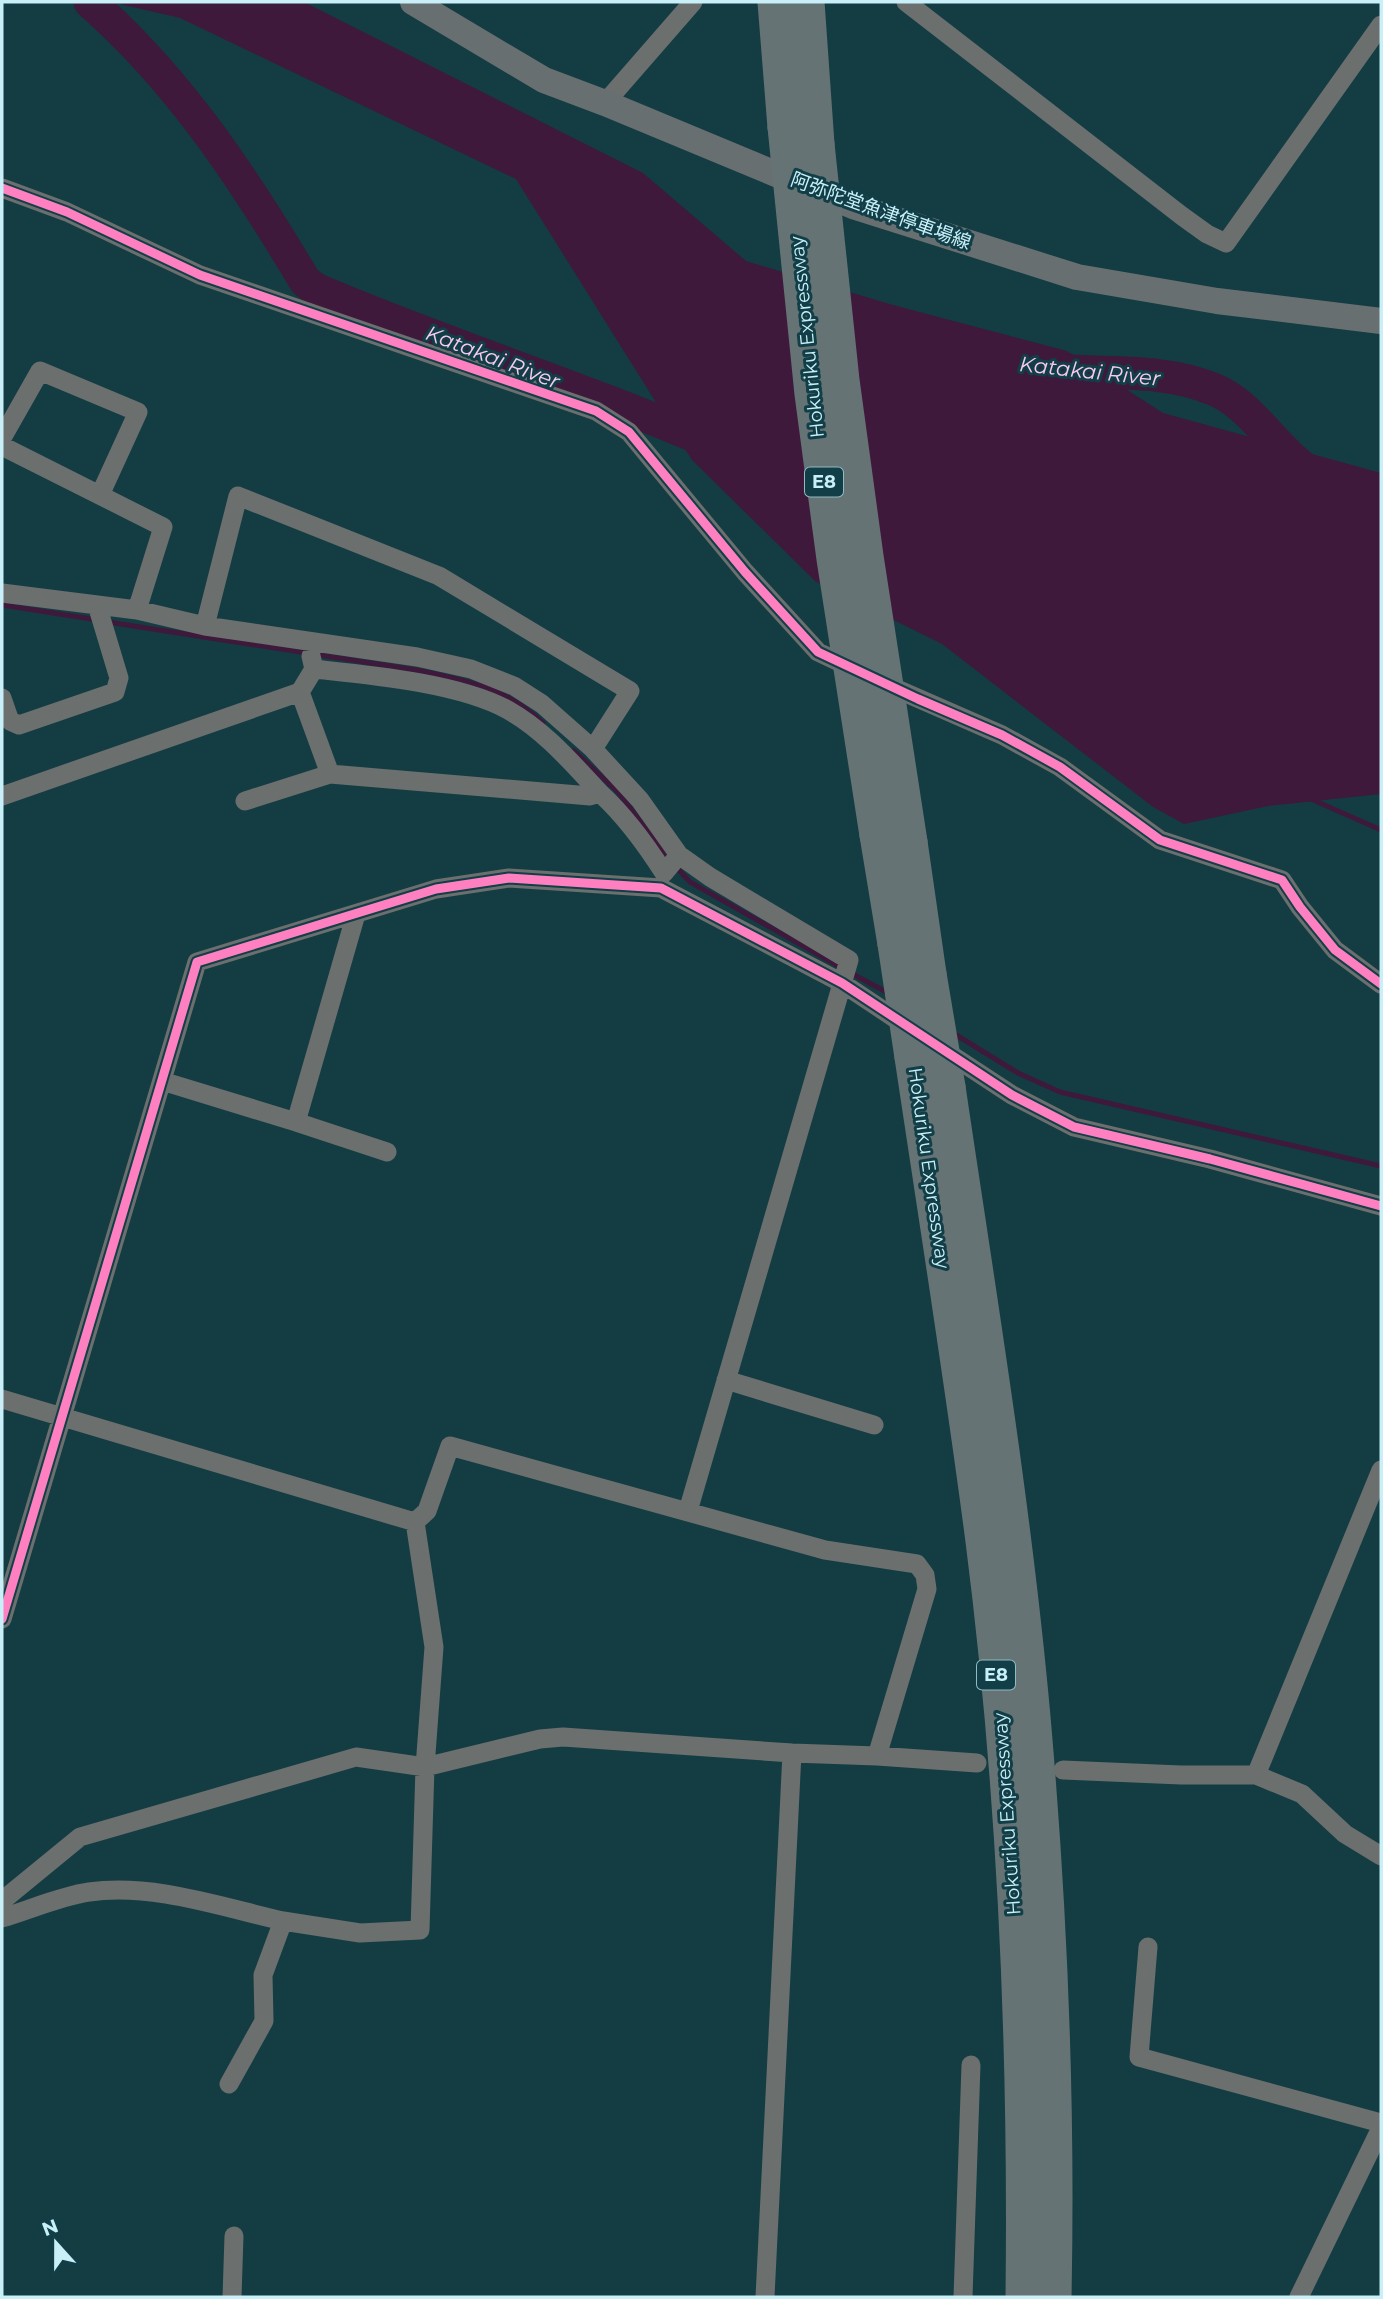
<svg xmlns="http://www.w3.org/2000/svg" width="1383" height="2299" font-family="Montserrat,'Noto Sans JP',sans-serif">
  <style>
    .water { fill: #3e193c }
    .lines { fill: none; stroke-linecap: round; stroke-linejoin: round }
    .stream { stroke: #3e193c; stroke-width: 5 }
    .river { stroke: #3e193c; stroke-width: 33 }
    .street { stroke: #6b6f6e; stroke-width: 19 }
    .secondary { stroke: #686f71; stroke-width: 26 }
    .highway { stroke: #667375; stroke-width: 35 }
    .highway-bridge { stroke: #667375; stroke-width: 35 }
    .cycleway-casing { stroke: #113e47; stroke-width: 13 }
    .cycleway { stroke: #ff80c0; stroke-width: 9 }
    .labels { text-anchor: middle; dominant-baseline: central; stroke-width: 6; stroke-linejoin: round; paint-order: stroke }
    .shield { fill: #113e47; stroke: #92bbc4; stroke-width: 2 }
    .shield-label { font-size: 18px; font-weight: bold; fill: #c9f0f9 }
    .street-label { font-size: 19px; fill: #c9f0f9; stroke: #113e47 }
    .water-label { font-size: 21px; font-style: italic; fill: #f9cbf0; stroke: #113e47 }
  </style>
  <rect width="100%" height="100%" fill="#143c43"/>
  <path class="water" d="M111 2H304L643 173 746 261 893 305 1067 351 1163 413 1381 473V794L1268 806 1184 824 1153 807 942 644 815 581 692 460 516 179 180 18Z"/>
  <g class="lines">
    <path class="stream" d="M2 605 98 620
      M108 622 422 671C472 682 504 687 543 723
      M574 751 618 792 669 859
      M1311 799 1381 830
      M675 866 690 882 842 968
      M851 973 888 993
      M953 1033 1018 1073 1060 1092 1381 1166"/>
    <path class="river" d="M90 2C180 81 244 179 305 281L315 289C446 345 582 387 713 444
      M1055 370C1108 375 1162 368 1213 389 1246 402 1267 436 1293 459 1317 481 1350 497 1381 507"/>
    <path class="street" d="M906 2 1182 216 1207 234 1226 243 1381 25
      M605 103 693 2
      M2 188 67 212 200 275 596 411 629 432 745 572 818 652 856 670
      M2 438 40 371 138 412 100 495
      M2 446 163 527 137 610
      M2 593 137 610 205 626 417 657 471 669 514 686 542 704 593 749 640 800 679 855 710 877 849 960 688 1511
      M205 626 238 496 439 576 630 691 593 749
      M314 669C370 675 459 683 508 710 544 730 572 763 600 793L590 796 330 774
      M883 683 1002 735 1060 767 1160 840 1282 880 1300 907 1335 950 1381 984
      M2 698 10 721 19 725 115 692 119 678 97 605
      M600 793C626 817 645 843 664 873L679 855
      M2 796 300 692 314 669 311 656
      M245 801 330 774 300 692
      M939 1047 1012 1095 1074 1127 1210 1159 1381 1206
      M162 1081 296 1122 356 914
      M296 1122 387 1152
      M726 1380 874 1425
      M2 1399 415 1522
      M415 1522 427 1511 450 1446 825 1550 917 1564 925 1575 927 1589 877 1756
      M2 1619 197 962 436 889 509 878 661 888 842 983 908 1027
      M1063 1770 1181 1775H1256L1302 1794 1345 1834 1381 1856
      M1256 1775 1381 1470
      M2 1901 80 1837 356 1757 425 1767 540 1739 563 1737 792 1753 877 1756 977 1763
      M2 1918C29 1910 61 1896 89 1892 153 1883 221 1907 283 1921
      M1148 1947 1139 2057 1381 2123
      M229 2084 264 2021 263 1975 283 1921 360 1933 420 1930 425 1767 434 1647 415 1522
      M232 2297 234 2236
      M765 2297 792 1753
      M963 2297 971 2065
      M1299 2297 1381 2128"/>
    <path class="secondary" d="M413 2 544 80 605 103 853 206 1077 277 1217 301 1381 321"/>
    <path class="highway" d="M775 2 785 127
      M807 2 817 144
      M877 835 895 944
      M910 842 929 974
      M912 1057C936 1218 962 1379 983 1541 1015 1791 1026 2045 1023 2297
      M948 1087C979 1297 1014 1506 1033 1717 1050 1910 1058 2104 1054 2297"/>
    <path class="highway-bridge" d="M785 127 812 394 834 559 877 835
      M817 144 842 380 866 556 910 842
      M895 944 912 1057
      M929 974 948 1087"/>
    <g class="cycleway-casing">
      <path id="cycleway" d="M2 188 67 212 200 275 596 411 629 432 745 572 818 652 918 699 1002 735 1060 767 1160 840 1282 880 1300 907 1335 950 1381 984
        M2 1619 197 962 436 889 509 878 661 888 842 983 1012 1095 1074 1127 1210 1159 1381 1206"/>
    </g>
    <use href="#cycleway" class="cycleway"/>
  </g>
  <g class="labels">
    <g class="shield">
      <rect x="805" y="467.5" width="38" height="29" rx="5"/>
      <rect x="977" y="1660.5" width="38" height="29" rx="5"/>
    </g>
    <g class="shield-label">
      <text x="824" y="482">E8</text>
      <text x="996" y="1675">E8</text>
    </g>
    <g class="street-label">
      <text transform="translate(881 211) rotate(20)">阿弥陀堂魚津停車場線</text>
      <text transform="translate(807 337) rotate(-96)">Hokuriku Expressway</text>
      <text transform="translate(929 1168) rotate(82)">Hokuriku Expressway</text>
      <text transform="translate(1007 1814) rotate(-94)">Hokuriku Expressway</text>
    </g>
    <g class="water-label">
      <text transform="translate(493 357) rotate(21)">Katakai River</text>
      <text transform="translate(1090 371) rotate(6)">Katakai River</text>
    </g>
  </g>
  <rect width="1383" height="2299" fill="none" stroke="#c9f0f9" stroke-width="7"/>
  <g transform="translate(56 2243) rotate(339)" stroke="#113e47" stroke-width="5" paint-order="stroke">
  <path d="M0-5L12 26L0 18L-12 26Z" fill="#c9f0f9"/>
  <text y="-10" font-size="19" font-weight="bold" text-anchor="middle" fill="#c9f0f9">N</text>
  </g>
</svg>
